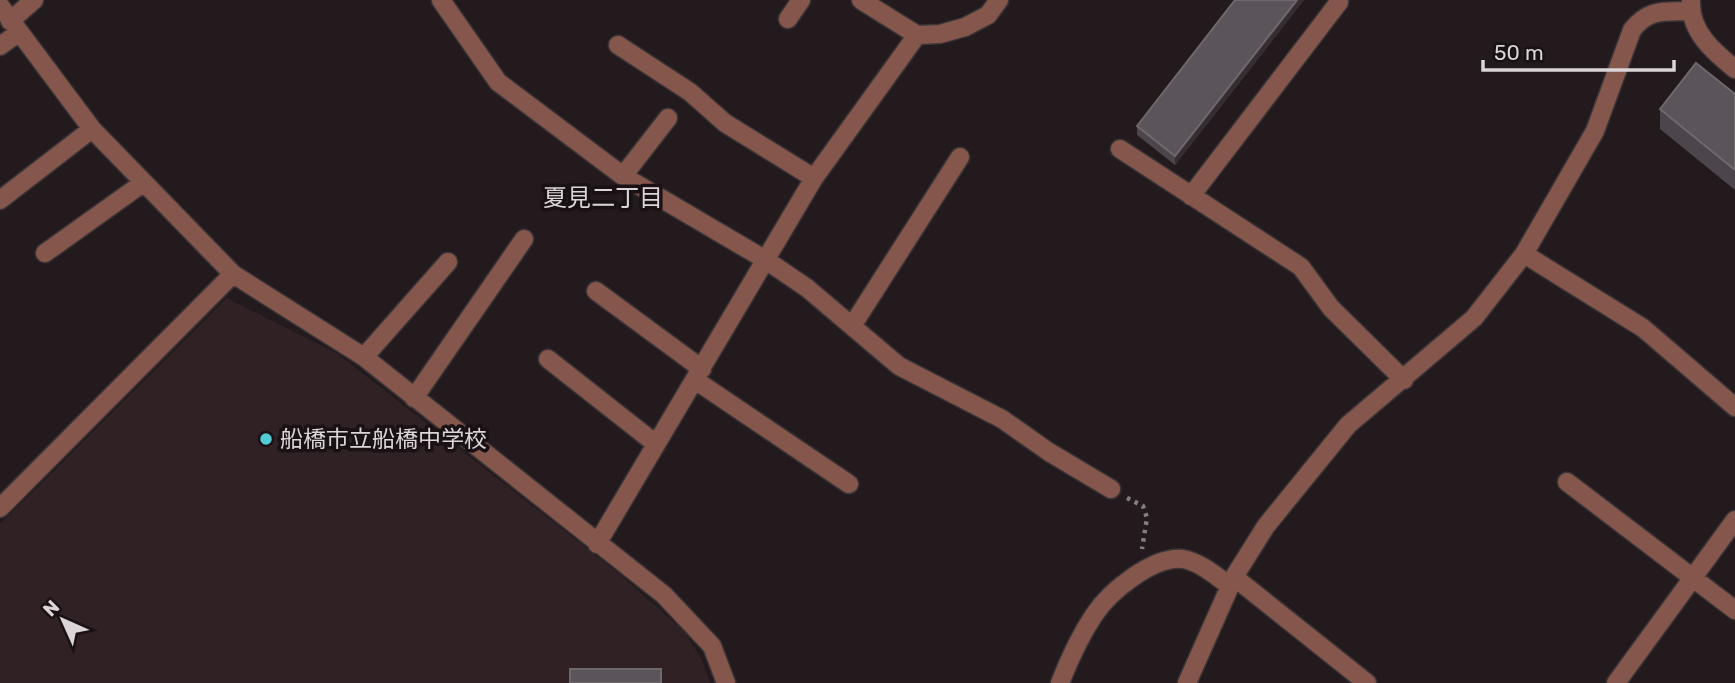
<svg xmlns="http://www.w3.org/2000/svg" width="1735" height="683" font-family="Rubik,'Noto Sans JP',sans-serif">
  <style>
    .built { fill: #302124 }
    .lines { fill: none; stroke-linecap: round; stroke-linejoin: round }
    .minor-casing { stroke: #3c3436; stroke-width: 21 }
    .path { stroke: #857e80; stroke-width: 4.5; stroke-dasharray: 3.5 5; stroke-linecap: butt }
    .minor { stroke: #85574c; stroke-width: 18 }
    .wall { fill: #4c454b }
    .shaded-wall { fill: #352d32 }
    .building { fill: #5b545a; stroke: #6f686d; stroke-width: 2 }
    .poi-dot { fill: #52cbd7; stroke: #191113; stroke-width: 2.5 }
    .labels { text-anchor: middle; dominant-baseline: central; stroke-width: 7; stroke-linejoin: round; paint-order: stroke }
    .poi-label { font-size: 23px; fill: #dbd5d7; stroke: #191113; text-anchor: start }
    .neighbourhood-label { font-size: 24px; fill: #dbd5d7; stroke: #191113 }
  </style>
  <rect width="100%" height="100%" fill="#221a1c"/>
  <path class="built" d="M227 298 338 354 616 571 685 632 702 660 710 683H0V524Z"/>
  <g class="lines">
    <g class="minor-casing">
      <path id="minor" d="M441 0 498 82 623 176 766 260 807 288 899 366 1002 419 1049 452 1111 489
        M861 0 917 35 940 34 965 27 988 15 999 0
        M1691 2C1690 32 1714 52 1735 69
        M0 6 92 129 233 274 364 357 664 595 712 646 726 683
        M788 19 801 0
        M10 21 34 0
        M618 45 690 92 725 123 814 178
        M0 46 18 33
        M1120 149 1301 267 1331 308 1404 380
        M623 176 668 118
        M1191 196 1339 2
        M0 200 92 129
        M45 253 143 183
        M1524 254 1643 328 1735 407
        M596 291 702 369
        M852 326 960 157
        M364 357 448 262
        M548 359 656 444
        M695 380 849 484
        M414 398 524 239
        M1567 482 1735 610
        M0 508 233 274
        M597 544 814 178 917 35
        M1234 577 1367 683
        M1060 683C1069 660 1080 636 1094 615 1110 591 1153 556 1183 559 1200 562 1216 576 1230 586
        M1187 683 1234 577 1266 526 1348 425 1474 318 1524 254 1595 131 1632 30C1649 8 1664 12 1690 11
        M1616 683 1735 520"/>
    </g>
    <path class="path" d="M1127 498 1143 506 1147 518 1142 549"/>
    <use href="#minor" class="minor"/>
  </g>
  <path class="wall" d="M1235 0H1304L1175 165 1137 135V126Z
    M1735 94V190L1660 129V109Z"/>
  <path class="shaded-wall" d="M1297 0H1304L1175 165V156Z"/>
  <path class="building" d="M1235 0H1297L1175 156 1137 126Z
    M1696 63 1735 94V170L1660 109Z
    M570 669H661V683H570Z"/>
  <circle class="poi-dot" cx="266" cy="439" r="7"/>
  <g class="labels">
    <g class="poi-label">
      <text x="280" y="439">船橋市立船橋中学校</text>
    </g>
    <g class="neighbourhood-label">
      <text x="603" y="198">夏見二丁目</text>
    </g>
  </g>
  <g transform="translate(63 620) rotate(315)" stroke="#191113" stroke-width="5" paint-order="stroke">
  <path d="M0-5L12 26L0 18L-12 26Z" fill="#dbd5d7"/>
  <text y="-10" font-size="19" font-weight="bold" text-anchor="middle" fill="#dbd5d7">N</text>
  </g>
  <path d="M1483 60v10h191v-10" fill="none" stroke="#dbd5d7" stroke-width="3.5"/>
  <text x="1494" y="60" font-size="21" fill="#dbd5d7" stroke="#191113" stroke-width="5" paint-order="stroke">50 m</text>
</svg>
